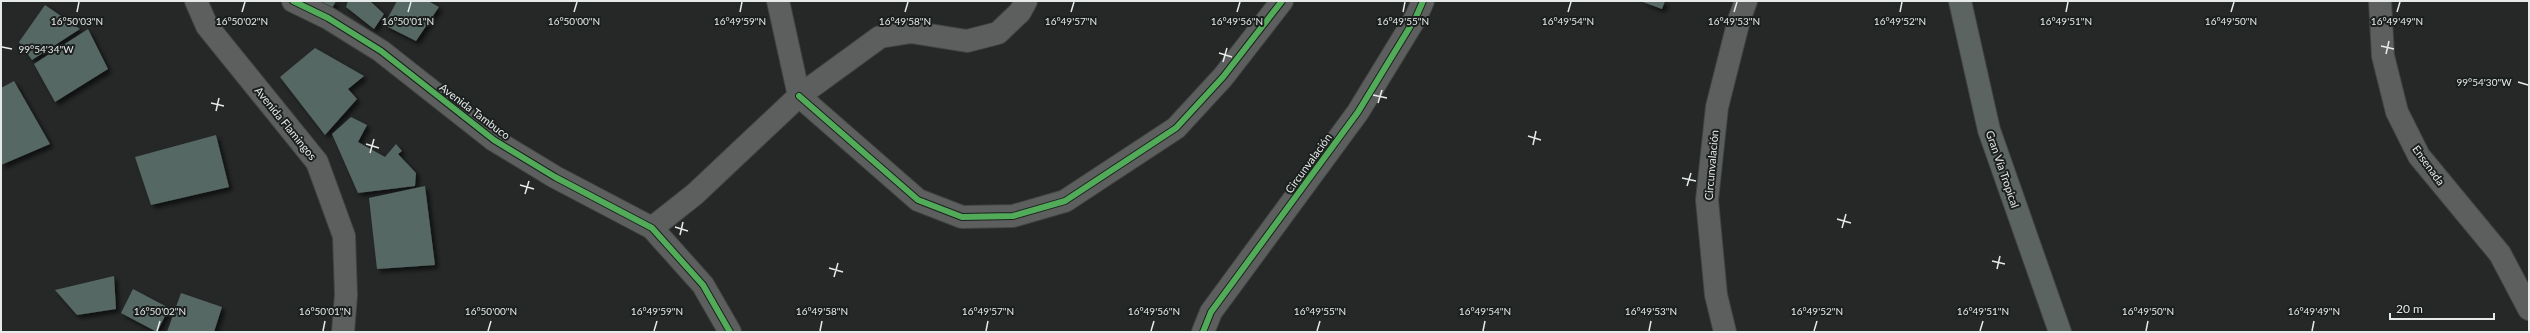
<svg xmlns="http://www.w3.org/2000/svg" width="2530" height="333" font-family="Lato,sans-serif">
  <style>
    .building { fill: #556764; filter: url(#shadow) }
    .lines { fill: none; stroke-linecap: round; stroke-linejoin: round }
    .minor-casing { stroke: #424443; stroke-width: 24 }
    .major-casing { stroke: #424443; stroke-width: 24 }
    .minor { stroke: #5d5f5e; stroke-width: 22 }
    .major { stroke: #5c6462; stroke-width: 22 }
    .cycleway-casing { stroke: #1b201f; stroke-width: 8 }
    .cycleway { stroke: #51ab58; stroke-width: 6 }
    .ticks { fill: none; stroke: #e6eae9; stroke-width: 1.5 }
    .labels { text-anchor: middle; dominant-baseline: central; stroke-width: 4; stroke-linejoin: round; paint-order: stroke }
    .street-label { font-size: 11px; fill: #e6eae9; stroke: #1b201f }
    .ticks-label { font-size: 10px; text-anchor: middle; fill: #e6eae9; stroke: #1b201f; stroke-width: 4; stroke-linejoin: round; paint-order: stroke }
  </style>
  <defs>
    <filter id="shadow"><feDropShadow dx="3.5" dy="3.5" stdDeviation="2" flood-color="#0009"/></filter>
  </defs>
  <rect width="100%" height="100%" fill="#252827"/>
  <path class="building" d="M316 1H336L331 10Z
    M348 1H370L384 14 374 29 346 7Z
    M397 1H428L439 7 416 41 384 25Z
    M1640 1H1665L1662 9Z
    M45 5 80 29 32 60 19 42Z
    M88 29 108 69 55 102 34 64Z
    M315 48 364 76 348 89 357 99 325 135 280 77Z
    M14 81 50 144 1 165V88Z
    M351 117 367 125 358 142 385 157 396 144 402 151 398 154 416 173 415 186 358 193 332 134Z
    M216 135 229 187 151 205 135 157Z
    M425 186 435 265 377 269 369 198Z
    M114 276 116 309 77 315 55 290Z
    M133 289 169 308 157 332 121 313Z
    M181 293 222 307 214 332H167Z"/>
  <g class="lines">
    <g class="minor-casing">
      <path id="minor" d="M196 1 207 26 317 162 344 236 346 295 343 332
        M293 1 328 18 381 51 494 140 555 177 652 228 703 285 730 332
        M778 1 799 96
        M2380 1 2383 56 2397 112 2419 156 2500 254 2529 309
        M799 96 918 200 962 217 1013 216 1065 201 1176 128 1223 77 1282 1
        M652 228 695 194 799 96 880 37 911 32 967 41 998 33 1020 12 1026 1
        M1203 332 1211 312 1358 112 1416 17 1423 1
        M1725 332 1716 295 1707 200 1717 107 1739 20 1746 1"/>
    </g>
    <g class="major-casing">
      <path id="major" d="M1960 1 1989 130 2060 332"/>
    </g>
    <use href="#minor" class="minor"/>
    <use href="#major" class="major"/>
    <g class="cycleway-casing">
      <path id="cycleway" d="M293 1 328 18 381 51 494 140 555 177 652 228 703 285 730 332
        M799 96 918 200 962 217 1013 216 1065 201 1176 128 1223 77 1282 1
        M1203 332 1211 312 1358 112 1416 17 1423 1"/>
    </g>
    <use href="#cycleway" class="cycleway"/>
  </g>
  <path class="ticks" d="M77 12 79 2M242 12 245 2M408 12 411 2M574 12 577 2M740 12 742 2M905 12 908 2M1071 12 1074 2M1237 12 1240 2M1403 12 1405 2M1568 12 1571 2M1734 12 1737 2M1900 12 1902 2M2066 12 2068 2M2231 12 2234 2M2397 12 2400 2M2381 46 2394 49M2 47 12 49M1219 53 1232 57M2386 54 2389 41M1223 62 1227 48M2518 82 2528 85M1373 95 1387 98M211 103 224 106M1378 103 1382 90M216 111 219 98M1528 136 1541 140M366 144 379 148M1533 145 1536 131M370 153 374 139M1682 178 1696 181M520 185 534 189M1687 186 1691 173M525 194 529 181M1837 219 1851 223M675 227 688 231M1842 228 1846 214M680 235 683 222M1992 261 2005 264M829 268 843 272M1997 269 2000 256M834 277 838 263M157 331 160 321M323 331 325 321M488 331 491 321M654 331 657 321M820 331 822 321M986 331 988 321M1151 331 1154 321M1317 331 1320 321M1483 331 1485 321M1649 331 1651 321M1814 331 1817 321M1980 331 1983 321M2146 331 2148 321M2312 331 2314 321"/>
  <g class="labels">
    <g class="street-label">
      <text transform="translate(475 111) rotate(37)">Avenida Tambuco</text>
      <text transform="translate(286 123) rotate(51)">Avenida Flamingos</text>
      <text transform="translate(1308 163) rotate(-54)">Circunvalación</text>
      <text transform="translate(1711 165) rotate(-85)">Circunvalación</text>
      <text transform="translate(2429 165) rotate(54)">Ensenada</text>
      <text transform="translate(2003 169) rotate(71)">Gran Vía Tropical</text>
    </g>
  </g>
  <g class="ticks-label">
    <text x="77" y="25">16°50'03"N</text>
    <text x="242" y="25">16°50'02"N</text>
    <text x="408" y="25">16°50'01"N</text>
    <text x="574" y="25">16°50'00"N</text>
    <text x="740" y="25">16°49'59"N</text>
    <text x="905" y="25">16°49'58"N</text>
    <text x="1071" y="25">16°49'57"N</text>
    <text x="1237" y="25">16°49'56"N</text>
    <text x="1403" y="25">16°49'55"N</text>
    <text x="1568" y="25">16°49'54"N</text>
    <text x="1734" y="25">16°49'53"N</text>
    <text x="1900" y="25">16°49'52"N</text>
    <text x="2066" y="25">16°49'51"N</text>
    <text x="2231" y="25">16°49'50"N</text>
    <text x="2397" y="25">16°49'49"N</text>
    <text x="46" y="53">99°54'34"W</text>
    <text x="2484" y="86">99°54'30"W</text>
    <text x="160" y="315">16°50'02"N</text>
    <text x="325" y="315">16°50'01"N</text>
    <text x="491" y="315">16°50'00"N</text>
    <text x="657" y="315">16°49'59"N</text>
    <text x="822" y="315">16°49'58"N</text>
    <text x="988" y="315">16°49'57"N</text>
    <text x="1154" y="315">16°49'56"N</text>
    <text x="1320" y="315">16°49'55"N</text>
    <text x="1485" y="315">16°49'54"N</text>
    <text x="1651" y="315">16°49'53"N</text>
    <text x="1817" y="315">16°49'52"N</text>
    <text x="1983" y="315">16°49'51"N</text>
    <text x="2148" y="315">16°49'50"N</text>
    <text x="2314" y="315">16°49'49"N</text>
  </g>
  <rect width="2530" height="333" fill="none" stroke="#e6eae9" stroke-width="4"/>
  <path d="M2390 313v6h104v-6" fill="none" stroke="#e6eae9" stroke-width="2"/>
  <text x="2396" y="313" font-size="12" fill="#e6eae9" stroke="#1b201f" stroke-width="3" paint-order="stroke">20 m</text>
</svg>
